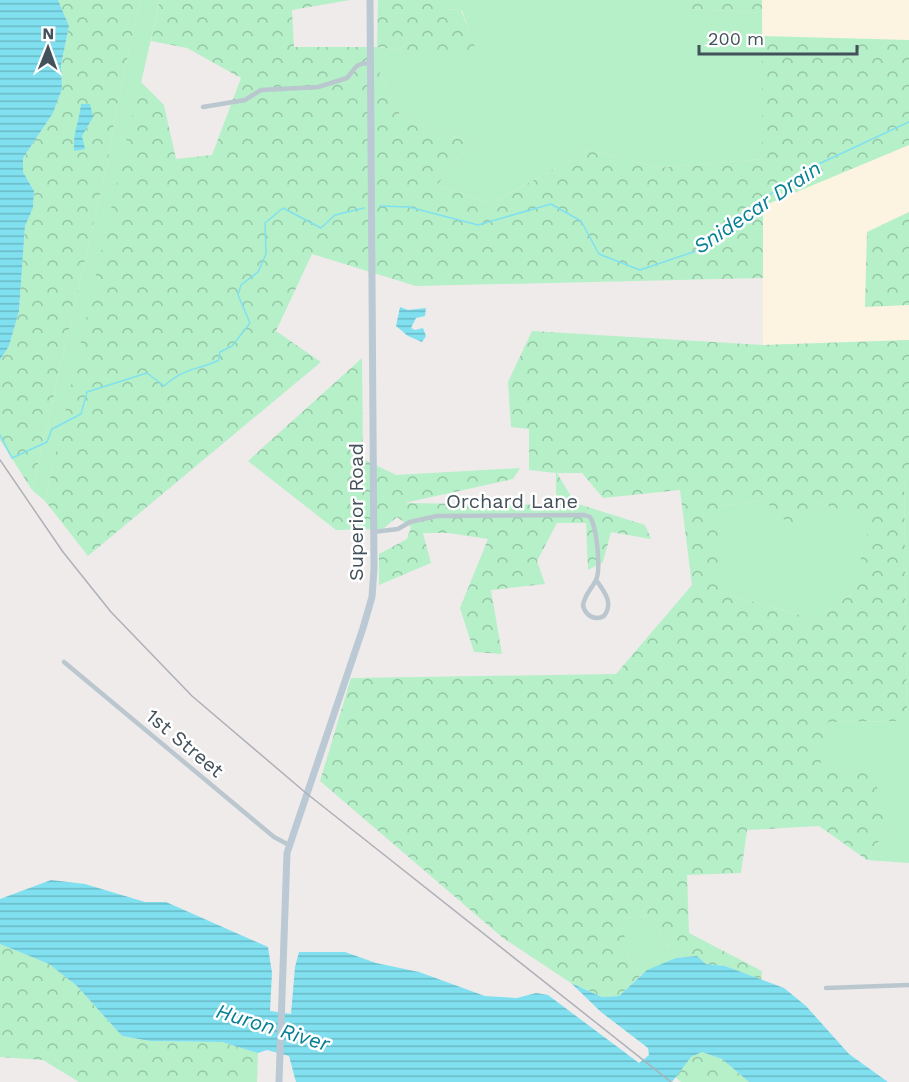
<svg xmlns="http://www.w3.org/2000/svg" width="909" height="1082" font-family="'Work Sans',sans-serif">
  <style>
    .commercial { fill: #fcf3e1 }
    .grass { fill: #b5f0c8 }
    .forest { fill: url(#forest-crowns); fill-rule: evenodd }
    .water { fill: url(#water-rules) }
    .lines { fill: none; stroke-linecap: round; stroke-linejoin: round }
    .stream { stroke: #80e0f0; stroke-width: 1.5 }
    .minor { stroke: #bbc7cf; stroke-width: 4.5 }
    .secondary { stroke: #bac9d4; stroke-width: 7 }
    .rail { stroke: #adb1b7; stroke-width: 1.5 }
    .labels { text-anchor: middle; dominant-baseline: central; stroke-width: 5; stroke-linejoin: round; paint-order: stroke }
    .street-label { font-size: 20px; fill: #43515a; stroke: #fff }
    .water-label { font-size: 21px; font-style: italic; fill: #068094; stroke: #fff }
  </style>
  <defs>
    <pattern id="forest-crowns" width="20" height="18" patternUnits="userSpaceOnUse" patternTransform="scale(1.5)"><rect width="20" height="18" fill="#b5f0c8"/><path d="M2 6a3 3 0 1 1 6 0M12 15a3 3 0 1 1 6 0" fill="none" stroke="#95c5a5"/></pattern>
    <pattern id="water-rules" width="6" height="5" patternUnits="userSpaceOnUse" patternTransform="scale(1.5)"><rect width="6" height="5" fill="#80e0f0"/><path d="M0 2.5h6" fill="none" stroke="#6ab8c5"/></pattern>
  </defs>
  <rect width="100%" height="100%" fill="#efebeb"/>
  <path class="commercial" d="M762 0H909V340L763 345Z"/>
  <path class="grass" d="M140 0H160L45 501 32 490 108 160 116 111Z
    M441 0H697L690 9 762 13 763 159 658 168 589 150 490 204 437 185 471 142 402 119 377 67V47L404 50H475L462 10 441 9Z
    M904 468 909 472V863L867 860 888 826 818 773 828 722 907 721Z
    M764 500H814L871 523 852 593 817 620 718 592V507Z
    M650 916 676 958 641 975 627 956 621 918Z"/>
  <path class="forest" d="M58 0H140L116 111 108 160 32 490 0 440V360L9 346 19 311 25 226 33 208 34 191 23 172V158L53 113 62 89 61 65 69 26Z
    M160 0H350L292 10 294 47H377L378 0H441L442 9 461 10 476 50H404L377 47V67L402 119 471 142 437 185 490 204 589 150 658 168 762 159V36L909 40V145L763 206V278L416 286 312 254 276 331 321 362 88 556 45 501 140 81 164 105 176 159 212 155 241 78 187 48 151 41Z
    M697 0H762V13L689 9Z
    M909 212V305L865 307 867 232Z
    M532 331 763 345 909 340V472L904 469 907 721 828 722 819 773 871 766 888 826 867 860 819 826 747 830 741 873 687 875 689 933 762 971 761 980 725 966 706 964 697 956 676 958 650 916 622 918 627 956 641 975 619 996 602 997 571 983 503 938 320 781 351 678 616 674 692 585 680 490 603 498 582 473H557L575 503 645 525 651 539 611 532 603 562 588 570 586 523H557L537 561 545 584 491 590 502 654 474 652 460 608 488 539 449 533H423L431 563 379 585V554L407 539 411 527 397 517 383 529 336 530 248 461 362 358 363 459 396 475 520 468 513 479 404 503 556 505V473L529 470V429L511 427 508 382ZM764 500 795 530 814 500 870 523 852 593 817 620 718 592V507Z
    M0 944 49 964 77 986 122 1036 150 1041 222 1042 258 1053 257 1082H79L43 1060 0 1057Z
    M702 1052 722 1059 749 1082H681L674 1076 691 1057Z"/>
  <path class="water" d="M0 0H58L69 26 61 65 62 89 53 113 23 158V172L34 191 33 208 25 226 19 311 9 346 0 360Z
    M81 104H90L93 117 82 136 85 149 74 151C73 131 79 123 81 104Z
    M400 307 408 310 426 308 425 316 416 318 411 328 415 330 423 328 426 336 422 342 408 336 396 326Z
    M51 880 85 884 145 902H166L268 947 272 973 270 1011 291 1014 295 967 299 952H345L376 963 419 972 485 996 517 998 536 993 548 995 639 1063 649 1055 648 1048 601 1012 571 983 602 997 619 996 647 970 676 958 697 956 706 964 725 966 784 988 806 1006 849 1054 888 1082H749L722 1059 702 1052 691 1057 672 1082H296L289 1056 267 1050 258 1053 222 1042 150 1041 122 1036 77 986 49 964 0 944V899Z"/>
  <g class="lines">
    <path class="stream" d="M380 206 409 207 478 225 551 204 581 221 599 254 640 270 702 249 736 217 808 169 909 122
      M0 435 12 458 47 442 52 429 81 414 87 392 147 373 164 386C185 367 196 371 219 360L220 352 232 346 250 323 238 295 241 285 258 272 266 254 265 223 283 208 321 228 335 215 364 208"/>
    <path class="minor" d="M203 107 245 100 261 90 318 87 347 78C356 68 355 63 370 63
      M373 532 398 529 410 522 437 516 585 515 590 517C597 528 601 569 596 580 591 590 584 595 583 606 586 616 595 621 604 616 614 603 604 591 596 580
      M64 662 274 837 289 845
      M826 988 909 985"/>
    <path class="secondary" d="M279 1082 287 853 363 628 372 597 374 569 370 0"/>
    <path class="rail" d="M0 460 63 552 111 612 192 696 306 793 671 1082"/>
  </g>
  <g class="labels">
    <g class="street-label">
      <text x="512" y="501">Orchard Lane</text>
      <text transform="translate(356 512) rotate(-90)">Superior Road</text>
      <text transform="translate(185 743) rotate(40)">1st Street</text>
    </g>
    <g class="water-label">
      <text transform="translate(757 207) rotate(-34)">Snidecar Drain</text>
      <text transform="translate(273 1027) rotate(17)">Huron River</text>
    </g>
  </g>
  <g transform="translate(48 48) rotate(1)" stroke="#ffffff" stroke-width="4.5" paint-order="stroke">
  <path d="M0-4.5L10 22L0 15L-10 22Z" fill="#43515a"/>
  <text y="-9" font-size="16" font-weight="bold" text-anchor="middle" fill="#43515a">N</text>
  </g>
  <path d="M699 45v9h158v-9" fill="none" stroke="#43515a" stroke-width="3"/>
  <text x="708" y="45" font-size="18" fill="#43515a" stroke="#ffffff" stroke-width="4.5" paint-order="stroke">200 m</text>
</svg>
